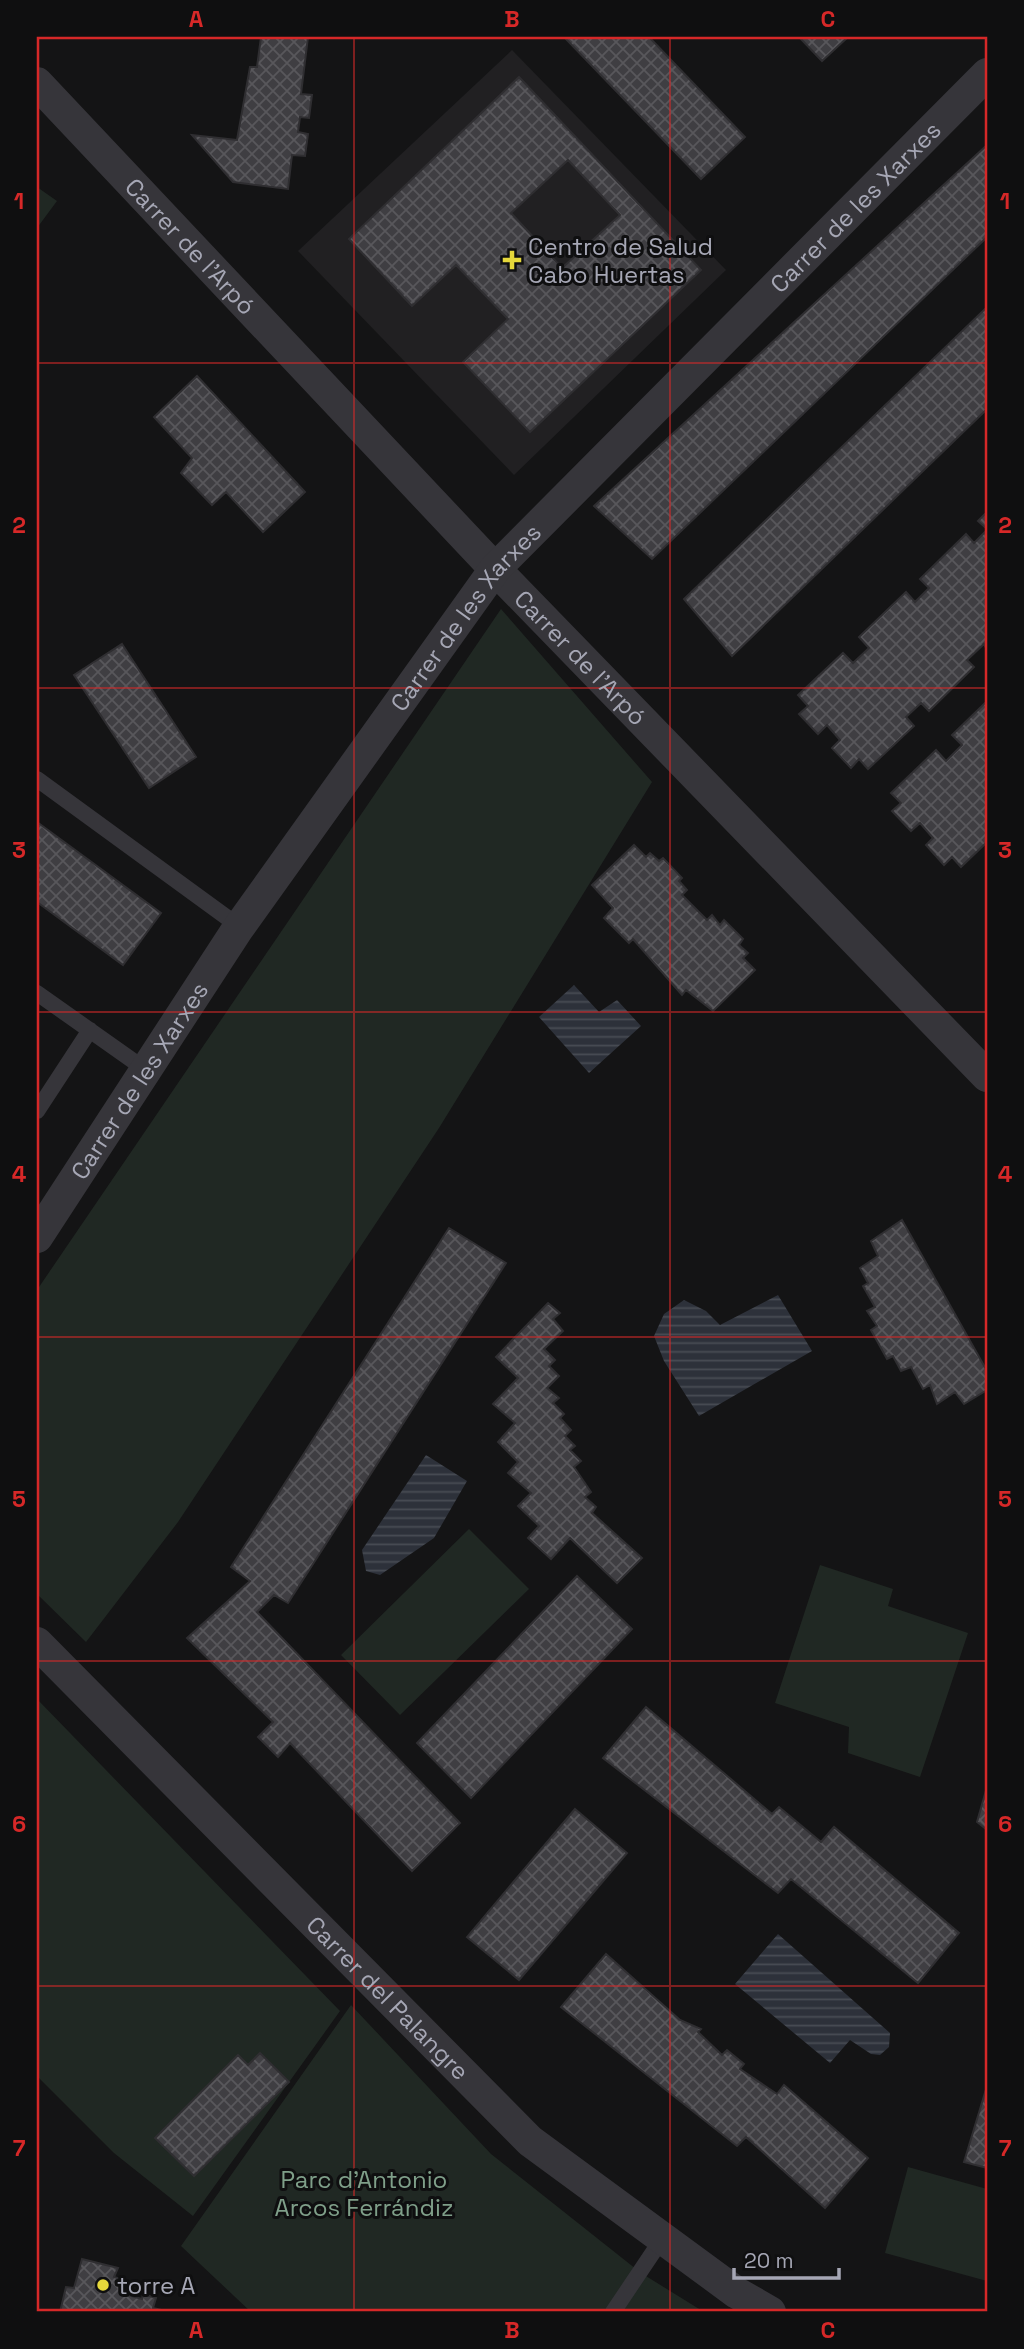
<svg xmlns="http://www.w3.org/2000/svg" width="1024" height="2349" font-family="'Space Grotesk',sans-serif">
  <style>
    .built { fill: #212022 }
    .green { fill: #202823 }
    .water { fill: url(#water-rules) }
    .building { fill: url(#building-cross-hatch); stroke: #2f2e31; stroke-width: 2; fill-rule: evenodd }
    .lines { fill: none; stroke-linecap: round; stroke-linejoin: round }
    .lane { stroke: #36353a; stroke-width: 16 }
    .street { stroke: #36353a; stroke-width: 32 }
    .grid { fill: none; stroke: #d62828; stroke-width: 2; stroke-opacity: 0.55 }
    .poi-dot { fill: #e6d83b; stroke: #0f0f10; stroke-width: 2.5 }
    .labels { text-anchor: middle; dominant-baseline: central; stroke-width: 6; stroke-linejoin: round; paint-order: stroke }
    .street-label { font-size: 24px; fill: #a6a7b5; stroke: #0f0f10 }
    .poi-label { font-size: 24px; fill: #a6a7b5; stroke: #0f0f10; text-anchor: start }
    .park-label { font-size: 24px; fill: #7f9f89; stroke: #0f0f10 }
    .neatline { fill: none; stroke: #d62828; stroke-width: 2.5 }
    .grid-label { font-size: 23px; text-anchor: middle; font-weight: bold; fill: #d62828 }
  </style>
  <defs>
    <pattern id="water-rules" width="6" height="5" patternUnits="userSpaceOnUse" patternTransform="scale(1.75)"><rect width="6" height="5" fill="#2d313a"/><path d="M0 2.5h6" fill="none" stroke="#484c54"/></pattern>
    <pattern id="building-cross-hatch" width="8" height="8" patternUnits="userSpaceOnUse" patternTransform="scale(1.75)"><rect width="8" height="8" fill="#3f3e42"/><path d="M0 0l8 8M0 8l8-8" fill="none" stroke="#58575b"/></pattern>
  </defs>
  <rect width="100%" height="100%" fill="#141415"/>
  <path class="built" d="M512 50 726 270 514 475 298 251Z"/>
  <path class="green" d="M37 187 57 201 37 228Z
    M501 609 652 782 439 1128 178 1522 86 1642 37 1594V1290Z
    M469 1529 529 1589 400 1715 341 1655Z
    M820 1565 893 1589 888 1606 968 1633 920 1777 848 1753 849 1727 775 1703Z
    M37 1699 340 2011 193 2216 114 2153 37 2076Z
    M351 2005 491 2154 641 2273 704 2312H251L181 2246Z
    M908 2167 987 2189V2281L885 2253Z"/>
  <path class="water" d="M574 985 599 1012 617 1000 641 1026 589 1073 539 1017Z
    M778 1295 812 1351 699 1416 664 1361 654 1336 664 1314 684 1300 706 1311 720 1325Z
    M426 1455 467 1481 434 1538 380 1575 366 1571 362 1550Z
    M778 1934 890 2033 889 2047 880 2055 871 2054 850 2040 830 2063 735 1984Z"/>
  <path class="building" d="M261 37H308L301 94 312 95 309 118 300 117 298 132 308 134 305 156 292 155 288 189 233 182 192 135 237 140 250 67H257Z
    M564 37H649L745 137 701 179Z
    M799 37H848L822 61Z
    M519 77 701 270 530 432 463 362 508 319 456 265 412 306 349 239ZM568 160 620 215 562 268 511 213Z
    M987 145V237L652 559 594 506Z
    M987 307V409L732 656 684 599Z
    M197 376 305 492 263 532 226 492 212 505 181 473 192 458 154 417Z
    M987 512V529L978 521Z
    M987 530V650L984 644 967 660 974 667 929 711 921 703 906 717 914 726 868 769 859 759 851 768 832 748 840 740 827 725 818 734 799 714 808 706 798 695 843 653 853 663 869 648 859 637 906 592 915 602 929 588 920 579 966 534 974 543Z
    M122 644 196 757 149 788 74 675Z
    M987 701V842L961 867 952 857 944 865 926 845 933 838 920 823 911 831 892 811 901 803 891 793 936 750 946 761 962 745 952 735Z
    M37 822 161 913 123 965 37 902Z
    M634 845 646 857 650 853 659 861 663 858 682 878 679 881 687 890 682 895 707 920 712 915 720 925 724 920 743 939 739 945 748 953 743 958 755 970 713 1011 686 990 682 995 633 939 629 943 604 918 613 908 592 885Z
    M902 1220 987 1371V1390L964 1404 955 1392 937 1404 930 1385 923 1389 911 1367 901 1371 893 1356 887 1359 871 1330 877 1326 867 1311 875 1307 863 1286 868 1283 860 1268 878 1256 871 1241Z
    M449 1228 506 1263 288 1603 274 1595 257 1612 460 1823 412 1871 290 1743 278 1757 258 1737 273 1722 187 1638 250 1581 231 1567Z
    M548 1303 560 1313 553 1319 563 1331 544 1349 555 1360 549 1366 559 1376 547 1388 559 1398 553 1403 564 1414 560 1418 571 1430 565 1436 575 1446 570 1450 581 1461 574 1467 591 1492 585 1497 596 1507 592 1513 642 1558 617 1583 570 1538 551 1559 528 1538 539 1526 518 1506 531 1493 508 1473 518 1462 498 1442 515 1423 493 1404 518 1378 496 1357Z
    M577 1576 632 1629 471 1798 417 1743Z
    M646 1707 772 1814 779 1807 821 1842 834 1827 959 1933 918 1983 791 1879 778 1893 603 1758Z
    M987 1787V1830L977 1822Z
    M575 1809 627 1853 519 1980 467 1937Z
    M606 1954 680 2020 701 2029 698 2032 722 2055 727 2050 744 2064 740 2069 777 2094 784 2085 868 2158 825 2208 746 2137 737 2146 561 2007Z
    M260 2053 289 2082 194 2176 155 2138 238 2055 248 2065Z
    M987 2086V2168L964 2162Z
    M82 2259 118 2268 114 2277 133 2283 128 2295 142 2299 143 2294 156 2298 153 2308 170 2312H60L66 2287 74 2288Z"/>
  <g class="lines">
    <path class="lane" d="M37 779 240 927
      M37 993 146 1070
      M37 1111 90 1030
      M613 2312 662 2239"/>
    <g class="street">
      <path id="s1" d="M37 83 495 569 987 1076"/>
      <path id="s2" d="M37 1237 237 930 495 569 987 74"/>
      <path id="s3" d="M37 1643 530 2141 737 2293 770 2312"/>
    </g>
  </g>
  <path class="grid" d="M354 37V2312M670 37V2312M37 363H987M37 688H987M37 1012H987M37 1337H987M37 1661H987M37 1986H987"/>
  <g class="poi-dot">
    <path d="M508.5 249.5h7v7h7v7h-7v7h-7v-7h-7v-7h7z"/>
    <circle cx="103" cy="2285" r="7"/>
  </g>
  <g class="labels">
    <g class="street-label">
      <text stroke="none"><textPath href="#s2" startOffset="1321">Carrer de les Xarxes</textPath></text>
      <text stroke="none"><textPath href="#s1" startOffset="224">Carrer de l'Arpó</textPath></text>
      <text stroke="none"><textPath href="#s2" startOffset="754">Carrer de les Xarxes</textPath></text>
      <text stroke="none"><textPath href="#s1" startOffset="791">Carrer de l'Arpó</textPath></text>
      <text stroke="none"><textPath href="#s2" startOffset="187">Carrer de les Xarxes</textPath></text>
      <text stroke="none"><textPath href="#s3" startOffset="499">Carrer del Palangre</textPath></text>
    </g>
    <g class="poi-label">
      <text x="528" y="246">Centro de Salud<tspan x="528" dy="28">Cabo Huertas</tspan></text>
      <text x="117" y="2285">torre A</text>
    </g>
    <g class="park-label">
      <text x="364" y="2179">Parc d'Antonio<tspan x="364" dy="28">Arcos Ferrándiz</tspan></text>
    </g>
  </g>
  <rect width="1024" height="2349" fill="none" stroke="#0f0f10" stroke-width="77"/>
  <path d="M734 2268v10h105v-10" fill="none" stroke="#a6a7b5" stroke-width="3.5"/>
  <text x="744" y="2268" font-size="21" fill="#a6a7b5" stroke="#0f0f10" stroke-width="5" paint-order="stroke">20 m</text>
  <rect x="38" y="38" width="948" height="2272" class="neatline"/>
  <g class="grid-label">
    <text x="196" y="27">A</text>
    <text x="512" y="27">B</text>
    <text x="828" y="27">C</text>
    <text x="19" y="209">1</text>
    <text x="1005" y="209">1</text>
    <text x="19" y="533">2</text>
    <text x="1005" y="533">2</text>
    <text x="19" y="858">3</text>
    <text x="1005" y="858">3</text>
    <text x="19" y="1182">4</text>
    <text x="1005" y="1182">4</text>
    <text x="19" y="1507">5</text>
    <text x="1005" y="1507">5</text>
    <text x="19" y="1832">6</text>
    <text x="1005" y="1832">6</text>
    <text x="19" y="2156">7</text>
    <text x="1005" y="2156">7</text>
    <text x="196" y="2338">A</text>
    <text x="512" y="2338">B</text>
    <text x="828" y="2338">C</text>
  </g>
</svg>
